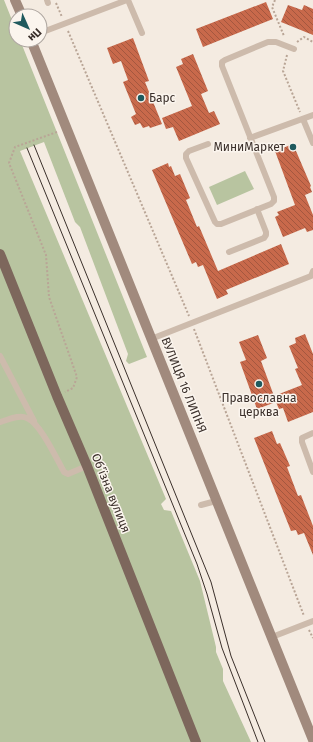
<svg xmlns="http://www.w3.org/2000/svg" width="313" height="742" font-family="'Fira Sans',sans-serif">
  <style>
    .green { fill: #b8c4a0 }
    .building { fill: url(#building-back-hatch) }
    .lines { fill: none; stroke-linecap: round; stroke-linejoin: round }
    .path { stroke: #b9a596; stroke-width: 2; stroke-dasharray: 2 2; stroke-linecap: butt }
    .lane { stroke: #cdbbac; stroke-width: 6 }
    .secondary { stroke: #a18a7d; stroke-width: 10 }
    .primary { stroke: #7d675c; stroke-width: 10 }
    .tram { stroke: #3b302b; stroke-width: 1 }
    .poi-dot { fill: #1f5a5e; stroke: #fbf5ee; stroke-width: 1.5 }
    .labels { text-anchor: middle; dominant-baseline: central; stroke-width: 3; stroke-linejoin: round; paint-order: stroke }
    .poi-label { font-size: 12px; fill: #3b302b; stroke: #fbf5ee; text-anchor: start }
    .street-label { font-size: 12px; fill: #3b302b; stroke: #fbf5ee }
  </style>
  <defs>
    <pattern id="building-back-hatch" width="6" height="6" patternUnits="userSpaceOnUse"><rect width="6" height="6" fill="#c8694b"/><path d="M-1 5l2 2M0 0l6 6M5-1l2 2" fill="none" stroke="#a4573f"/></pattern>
  </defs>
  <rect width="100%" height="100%" fill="#f4ebe1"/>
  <path class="green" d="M0 0H4L16 30V40H20L147 357 129 364 126 361 128 354 80 227 75 222 44 142 20 151 166 499 161 504 164 510 171 511 200 581 216 647V652L223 669V681L251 742H0Z
    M245 171 254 189 217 205 209 187Z"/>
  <path class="building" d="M266 2 273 19 203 47 196 29Z
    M288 5 302 10 304 5 313 9V35L281 22Z
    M133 38 149 81 145 82 162 124 150 128 149 126 143 128 140 123 135 125 131 117 136 114 123 82 128 80 121 61 113 64 107 48Z
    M193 54 208 91 201 94 209 113 214 111 220 124 179 141 173 127 166 129 162 118 192 106 176 67 183 64 181 59Z
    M293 144 311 186 310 187 312 192 305 195 313 215V230L307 232 305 228 283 237 275 217 279 215 277 212 295 205 275 151Z
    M168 163 169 167 171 166 175 176 180 174 190 198 186 200 197 227 199 226 218 271 281 244 289 264 226 290 228 294 217 299 203 265 198 267 196 262 192 264 152 170Z
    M305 334 313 354V412L288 422 283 408 279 409 275 400 276 402 257 409 240 362 246 360 239 342 258 335 267 358 261 361 274 396 302 385 295 369 298 368 289 346 296 343 295 338Z
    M272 431 277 444 280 443 290 466 287 467 298 496 301 495 313 526V555L304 533 298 535 296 530 291 531 254 438Z"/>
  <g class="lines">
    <path class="path" d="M275 0 272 7 284 36
      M56 3 62 17
      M68 31 189 316
      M297 42 304 37 313 42
      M287 55 283 71 300 112
      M57 132 15 147 9 163 46 255 49 297 77 377 73 388 65 392
      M194 329 304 616
      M309 630 313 638"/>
    <path class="lane" d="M47 0 48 3
      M128 0 142 33
      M40 33 127 0
      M303 119 313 143
      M250 138 313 115
      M208 144 189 151 186 154V158L215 222 217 224H221L271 204 274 201V197L222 66V62L225 60 268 42H276L294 49
      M229 252 264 238 266 235V232L257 209
      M151 339 311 276 313 271
      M0 356 34 421
      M0 422C8 420 19 414 27 418 41 424 56 458 64 472L68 474 87 466
      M313 433 302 438V442L313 472
      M201 505 216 501
      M272 637 313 621"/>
    <path class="secondary" d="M15 0 22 16
      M31 40 313 740"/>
    <path class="primary" d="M0 254 57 396 87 466 196 742"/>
    <path class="tram" d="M34 145 211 582 231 656 265 742
      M27 148 197 564 207 594 222 648 258 742"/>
  </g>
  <g class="poi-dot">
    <circle cx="141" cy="98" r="4"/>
    <circle cx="293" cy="147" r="4"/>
    <circle cx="259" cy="384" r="4"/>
  </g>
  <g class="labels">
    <g class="poi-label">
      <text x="149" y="98">Барс</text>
      <text x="285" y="147" text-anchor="end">МиниМаркет</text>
      <text x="259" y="398" text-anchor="middle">Православна<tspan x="259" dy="14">церква</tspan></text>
    </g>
    <g class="street-label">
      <text transform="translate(184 385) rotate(68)">ВУЛИЦЯ 16 ЛИПНЯ</text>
      <text transform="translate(111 493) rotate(68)">Обʼїзна вулиця</text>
    </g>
  </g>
  <g transform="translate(28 28) rotate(135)"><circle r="19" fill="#fbf5ee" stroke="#aea6a0"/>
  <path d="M0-3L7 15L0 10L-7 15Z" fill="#1f5a5e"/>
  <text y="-6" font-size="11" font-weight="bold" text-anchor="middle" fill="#3b302b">Пн</text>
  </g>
</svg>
